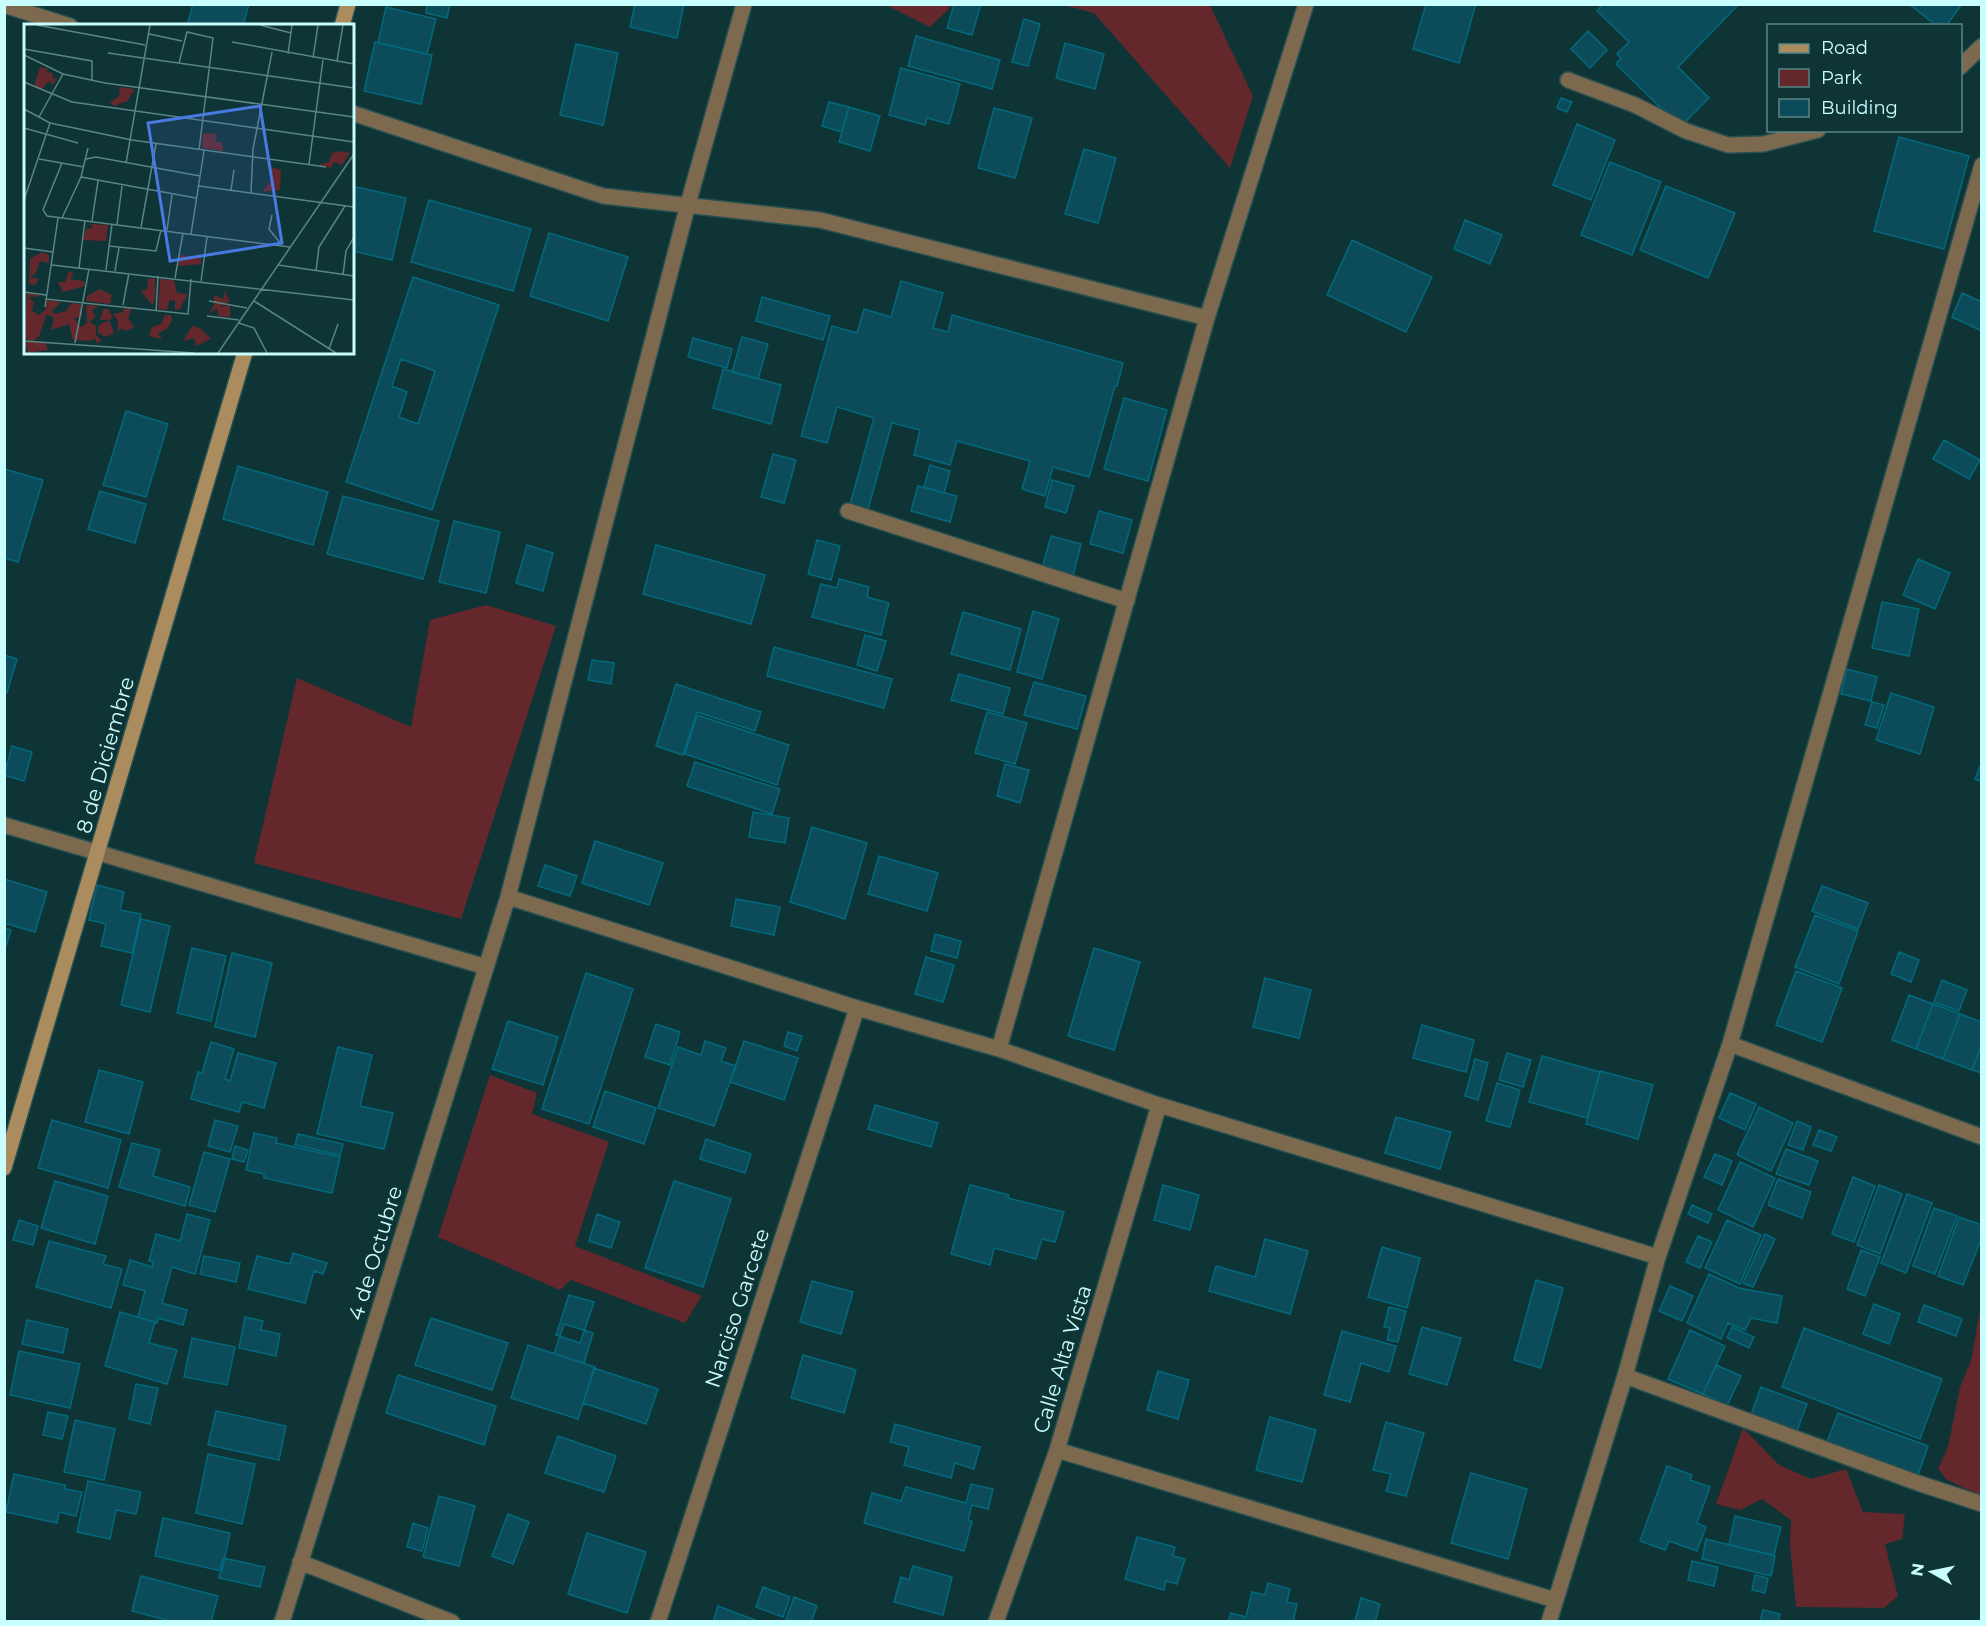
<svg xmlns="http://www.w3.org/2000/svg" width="1986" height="1626" font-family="Montserrat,sans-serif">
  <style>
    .green { fill: #63272c }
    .building { fill: #0c4c5a; stroke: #02697d; stroke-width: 1.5; fill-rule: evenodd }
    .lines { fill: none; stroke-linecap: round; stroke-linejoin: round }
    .street-casing { stroke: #285051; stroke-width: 18 }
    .secondary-casing { stroke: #285051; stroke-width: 18 }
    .street { stroke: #7d6a4e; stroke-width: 15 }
    .secondary { stroke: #aa8c5e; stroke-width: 15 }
    .labels { text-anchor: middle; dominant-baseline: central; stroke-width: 6; stroke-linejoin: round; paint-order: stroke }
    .street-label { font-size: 21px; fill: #c9feff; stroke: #0e3435 }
    .inset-road { fill: none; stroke: #598586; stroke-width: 1.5 }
    .view { fill: #487ae2; fill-opacity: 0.15; stroke: #487ae2; stroke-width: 3 }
    .inset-edge { fill: none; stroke: #c9feff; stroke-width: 3 }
  </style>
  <rect width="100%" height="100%" fill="#0e3435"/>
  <path class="green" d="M886 5H953L930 27Z
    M1063 5H1210L1253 96 1230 168 1094 13Z
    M486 605 556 626 461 919 254 863 297 678 411 727 430 620Z
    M490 1075 537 1093 532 1114 609 1142 575 1246 702 1296 685 1323 571 1280 560 1290 438 1237Z
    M1981 1304V1497L1946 1479 1938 1469 1948 1447 1960 1387 1971 1361Z
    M1743 1428 1779 1465 1811 1479 1846 1469 1863 1512 1905 1514 1902 1539 1885 1544 1898 1596 1884 1608 1796 1607 1790 1544 1791 1520 1762 1499 1740 1510 1716 1504Z"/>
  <path class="building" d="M193 4H249L243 26H187Z
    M427 4H450L447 18 426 13Z
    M635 4H684L677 38 630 27Z
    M954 4H981L972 35 947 28Z
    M1426 4H1476L1459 63 1413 49Z
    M1603 4H1739L1678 67 1709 98 1680 127 1616 64 1621 58 1617 54 1629 42 1597 11Z
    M1909 4H1962L1946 26H1937Z
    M386 7 436 19 427 54 378 43Z
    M1024 19 1040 24 1028 66 1012 62Z
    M1588 31 1607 50 1590 68 1571 49Z
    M916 36 1000 60 992 89 908 66Z
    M375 42 432 55 421 104 364 91Z
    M1065 43 1104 54 1095 89 1056 78Z
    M576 44 618 53 603 125 560 115Z
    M901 68 960 84 949 124 927 118 925 125 889 115Z
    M1561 98 1572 102 1567 112 1557 108Z
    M829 102 849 107 842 132 822 126Z
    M849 107 880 116 870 151 839 142Z
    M994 108 1032 118 1015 178 978 168Z
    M1577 124 1615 140 1591 200 1553 185Z
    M1899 137 1969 156 1944 249 1874 231Z
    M1084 149 1116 158 1098 223 1065 214Z
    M1610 162 1661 182 1632 255 1581 235Z
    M352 186 406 198 392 260 352 251Z
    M1666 186 1735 213 1708 278 1640 250Z
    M429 200 531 229 513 291 411 262Z
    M1465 220 1502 235 1490 264 1454 249Z
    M549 233 628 257 608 321 530 296Z
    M1352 240 1432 277 1406 332 1327 295Z
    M413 277 499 305 432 510 346 482ZM401 359 435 371 418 424 399 417 407 392 392 386Z
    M901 281 943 293 933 328 948 332 952 315 1123 363 1117 386H1115L1089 477 1053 467 1045 496 1022 489 1030 461 957 441 950 465 914 455 920 430 892 423 867 513 849 508 874 418 837 407 827 443 801 436 832 326 857 333 864 309 891 317Z
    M1962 293 1982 302V331L1952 317Z
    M762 297 830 316 823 340 756 321Z
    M742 337 768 344 758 379 732 372Z
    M693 338 732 349 727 368 688 357Z
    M723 369 781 385 771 424 713 408Z
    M1124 398 1167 410 1148 481 1104 469Z
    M126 411 168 424 146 497 103 485Z
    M1944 440 1980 460 1969 479 1933 459Z
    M773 454 796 460 784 503 761 497Z
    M930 465 950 471 944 493 924 487Z
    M238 466 328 492 313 545 223 519Z
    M4 469 43 480 18 562 4 558Z
    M1052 480 1074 486 1066 513 1045 507Z
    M918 486 957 496 950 522 911 511Z
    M100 491 146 504 135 543 88 529Z
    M343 496 439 521 423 579 327 554Z
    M1099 511 1132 520 1123 553 1090 544Z
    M454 521 500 532 486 593 439 582Z
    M1051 536 1081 544 1073 576 1042 568Z
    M817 540 840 546 831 580 808 574Z
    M527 545 553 553 543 591 516 583Z
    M656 545 765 575 751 624 643 594Z
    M1918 559 1950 573 1935 609 1903 595Z
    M839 579 869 587 867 597 889 603 881 635 812 617 821 584 837 588Z
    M1882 602 1919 609 1909 656 1872 648Z
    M1033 611 1059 619 1042 679 1017 672Z
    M963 612 1021 629 1010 670 951 654Z
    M865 635 886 641 877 671 857 665Z
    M774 647 892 679 884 708 767 676Z
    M4 655 17 659 7 693H4Z
    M592 660 614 663 611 684 588 680Z
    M1847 669 1877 677 1871 701 1841 694Z
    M959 674 1010 688 1003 714 951 700Z
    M1034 682 1086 696 1077 729 1024 715Z
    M676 684 761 712 755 731 697 712 683 755 656 746Z
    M1891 693 1934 707 1920 754 1876 740Z
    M1872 702 1884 705 1877 728 1865 725Z
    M987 712 1027 723 1015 764 975 753Z
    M697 715 789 745 777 785 685 754Z
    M12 746 32 752 24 781 4 775Z
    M1982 761V782L1975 779Z
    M695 762 780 789 772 814 687 786Z
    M1005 764 1029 770 1020 803 997 796Z
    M753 812 789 818 785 843 749 837Z
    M812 827 867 843 845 919 790 902Z
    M595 841 663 863 649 905 582 883Z
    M879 856 938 873 927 911 868 894Z
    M545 865 577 876 570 896 538 886Z
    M4 879 47 892 35 932 4 923Z
    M97 885 124 892 120 910 141 914 132 953 101 946 106 924 89 920Z
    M1822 886 1868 903 1858 929 1812 911Z
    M736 899 780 907 774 935 731 926Z
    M1815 915 1858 931 1839 984 1795 967Z
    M141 919 170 926 150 1012 121 1005Z
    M4 928 11 930 4 952Z
    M935 934 961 941 957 958 931 951Z
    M192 948 226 956 211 1021 177 1013Z
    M1094 948 1140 962 1114 1050 1068 1036Z
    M1899 952 1919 960 1911 982 1891 974Z
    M232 953 272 963 255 1037 215 1027Z
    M926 957 954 965 943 1002 915 994Z
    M1796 971 1842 988 1822 1042 1776 1025Z
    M586 973 633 989 589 1124 542 1109Z
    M1265 978 1311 990 1299 1038 1253 1027Z
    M1942 980 1967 990 1959 1011 1934 1002Z
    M1909 995 1933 1004 1916 1049 1892 1040Z
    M1933 1004 1960 1014 1943 1059 1916 1049Z
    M1960 1014 1982 1022V1044L1972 1070 1943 1059Z
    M508 1021 558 1037 543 1085 492 1069Z
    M656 1024 680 1032 670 1065 645 1057Z
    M1422 1025 1474 1040 1466 1072 1413 1058Z
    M788 1032 802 1036 797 1051 784 1046Z
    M705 1041 726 1048 721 1061 736 1066 714 1126 658 1108 678 1047 701 1055Z
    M744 1041 798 1058 784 1100 730 1082Z
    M211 1042 234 1049 225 1079 230 1081 238 1053 276 1063 264 1108 242 1102 239 1112 191 1099 198 1072 202 1073Z
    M1982 1044V1073L1972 1070Z
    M338 1047 372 1055 360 1106 393 1113 384 1149 317 1134Z
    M1507 1053 1531 1060 1523 1087 1499 1080Z
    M1542 1056 1600 1072 1587 1118 1529 1102Z
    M1475 1059 1488 1063 1478 1100 1465 1096Z
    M99 1070 143 1082 129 1134 85 1122Z
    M1600 1071 1653 1085 1638 1139 1586 1124Z
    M1497 1083 1520 1090 1510 1127 1486 1121Z
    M605 1091 656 1108 644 1144 593 1127Z
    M1730 1093 1756 1104 1745 1130 1719 1118Z
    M875 1105 938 1123 931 1147 868 1129Z
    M1759 1107 1793 1123 1771 1171 1737 1155Z
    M1396 1117 1451 1132 1440 1169 1385 1153Z
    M52 1120 121 1140 108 1188 38 1168Z
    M215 1120 238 1126 230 1152 208 1146Z
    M1797 1121 1811 1127 1803 1150 1788 1145Z
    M1819 1130 1837 1137 1831 1151 1813 1145Z
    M254 1133 277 1138 276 1143 340 1157 332 1193 264 1178V1174L246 1170Z
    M298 1134 343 1144 340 1155 295 1145Z
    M706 1139 751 1154 745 1173 700 1159Z
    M132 1143 160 1150 153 1176 190 1187 185 1206 119 1187Z
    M235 1146 248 1150 244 1162 232 1159Z
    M1786 1149 1818 1161 1809 1185 1776 1174Z
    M204 1152 230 1159 215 1212 189 1205Z
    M1715 1154 1732 1161 1722 1185 1704 1177Z
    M1740 1162 1775 1178 1753 1227 1718 1210Z
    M1853 1177 1875 1186 1854 1242 1832 1234Z
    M1778 1179 1811 1192 1802 1218 1768 1205Z
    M55 1181 108 1196 95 1244 41 1228Z
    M674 1181 731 1199 703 1287 645 1268Z
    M970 1185 1009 1195 1008 1198 1064 1212 1055 1242 1042 1239 1036 1259 994 1248 990 1265 951 1254Z
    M1163 1185 1199 1195 1190 1230 1154 1220Z
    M1879 1185 1902 1194 1880 1254 1857 1245Z
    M1907 1194 1932 1203 1906 1273 1881 1263Z
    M1692 1205 1712 1214 1708 1223 1688 1214Z
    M1934 1208 1957 1216 1935 1274 1913 1266Z
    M187 1214 210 1220 195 1274 172 1267 162 1303 187 1310 183 1325 158 1318 157 1323 138 1317 145 1291 123 1285 130 1260 152 1267 153 1262 149 1261 156 1234 180 1241Z
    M597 1214 620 1222 611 1248 589 1241Z
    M1959 1217 1982 1225V1237L1963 1285 1938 1276Z
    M19 1220 38 1226 33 1245 13 1240Z
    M1727 1220 1761 1235 1740 1284 1705 1268Z
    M1765 1234 1775 1239 1753 1287 1743 1283Z
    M1698 1236 1712 1242 1700 1268 1686 1262Z
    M1265 1239 1308 1251 1290 1314 1209 1291 1216 1266 1255 1277Z
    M49 1241 106 1256 103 1264 122 1269 111 1308 36 1287Z
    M1382 1247 1420 1258 1407 1308 1368 1297Z
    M1861 1250 1880 1257 1865 1296 1847 1289Z
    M293 1253 327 1263 323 1274 314 1271 305 1303 248 1289 257 1256 290 1264Z
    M204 1256 240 1263 236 1282 200 1274Z
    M1709 1274 1739 1288 1782 1296 1777 1323 1751 1318 1745 1330 1728 1323 1721 1339 1687 1323Z
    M1536 1280 1563 1288 1541 1368 1514 1360Z
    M812 1281 853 1292 841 1334 800 1322Z
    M1670 1286 1693 1296 1682 1321 1659 1311Z
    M569 1295 594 1302 580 1343 556 1335Z
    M1874 1304 1900 1314 1889 1344 1863 1334Z
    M1924 1305 1962 1319 1956 1336 1918 1322Z
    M1389 1307 1406 1311 1398 1342 1387 1340 1390 1328 1384 1327Z
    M120 1312 155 1322 149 1343 177 1350 167 1384 105 1366Z
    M245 1317 263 1321 261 1330 280 1334 276 1356 239 1348Z
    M431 1318 508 1343 492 1390 415 1365Z
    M27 1320 68 1329 63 1353 22 1344Z
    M564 1324 593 1333 584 1363 554 1354Z
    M1422 1327 1461 1338 1447 1385 1409 1374Z
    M1732 1327 1754 1337 1749 1348 1727 1338Z
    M1804 1328 1942 1379 1920 1439 1782 1387Z
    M1690 1330 1725 1346 1703 1394 1668 1379Z
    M1342 1331 1396 1346 1389 1372 1361 1363 1350 1402 1324 1395Z
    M192 1338 235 1347 227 1385 184 1377Z
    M528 1345 595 1367 578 1419 511 1398Z
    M19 1351 80 1364 70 1408 10 1395Z
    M803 1355 856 1370 844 1413 791 1398Z
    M1716 1365 1741 1376 1727 1406 1703 1394Z
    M594 1368 658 1389 646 1424 583 1403Z
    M1158 1371 1189 1380 1178 1419 1147 1410Z
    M398 1375 496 1406 484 1445 386 1413Z
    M136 1384 158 1388 150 1424 129 1419Z
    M1761 1387 1807 1404 1797 1431 1751 1415Z
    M216 1411 286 1426 279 1460 208 1445Z
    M48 1412 68 1416 62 1439 43 1435Z
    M1838 1413 1928 1446 1918 1475 1827 1442Z
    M1270 1417 1316 1430 1302 1482 1256 1470Z
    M75 1420 115 1429 104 1480 64 1472Z
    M1386 1422 1424 1433 1406 1496 1386 1491 1391 1474 1373 1470Z
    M895 1424 980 1447 974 1469 955 1463 951 1478 904 1465 909 1447 890 1442Z
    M558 1436 616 1456 604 1492 545 1473Z
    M208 1454 255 1464 242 1524 196 1513Z
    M1667 1466 1692 1475 1690 1480 1710 1487 1697 1523 1706 1527 1697 1551 1669 1541 1665 1550 1640 1541Z
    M1471 1473 1527 1489 1508 1559 1451 1543Z
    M14 1474 65 1485V1489L82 1492 76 1516 59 1512 57 1523 6 1512Z
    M88 1481 141 1492 136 1514 116 1510 110 1539 77 1532Z
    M971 1484 993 1489 988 1509 972 1505 968 1520 972 1521 964 1551 864 1523 872 1493 901 1501 906 1487 966 1503Z
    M439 1496 475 1506 459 1566 423 1557Z
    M508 1514 529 1522 513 1564 492 1556Z
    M1735 1516 1781 1527 1774 1555 1729 1545Z
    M163 1518 230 1533 222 1571 155 1556Z
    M413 1523 428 1528 422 1551 407 1547Z
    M587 1533 646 1552 627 1613 568 1594Z
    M1137 1537 1175 1547 1173 1556 1185 1559 1177 1584 1166 1581 1164 1590 1125 1579Z
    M1706 1539 1775 1556 1771 1576 1702 1559Z
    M223 1558 265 1567 260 1587 219 1578Z
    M1692 1561 1718 1567 1714 1586 1688 1580Z
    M913 1566 952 1577 943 1615 894 1602 901 1577 909 1580Z
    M1755 1575 1768 1578 1765 1593 1752 1590Z
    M141 1576 218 1596 211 1622H174L132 1611Z
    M1268 1583 1290 1589 1287 1602 1297 1604 1293 1622H1228L1231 1613 1246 1617 1252 1592 1265 1595Z
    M763 1587 790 1597 783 1617 756 1607Z
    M794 1597 817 1606 811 1622H793L786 1619Z
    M1361 1598 1380 1604 1375 1622H1355Z
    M718 1606 760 1622H713Z
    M1763 1610 1780 1614 1778 1622H1760Z"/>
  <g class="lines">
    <g class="street-casing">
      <path id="street" d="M4 5 70 26
        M1960 67 1982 46
        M1568 80 1635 105 1686 131 1728 145 1763 144 1818 130
        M352 113 603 196 820 220 1207 318
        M848 511 1127 601
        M4 825 486 967
        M508 897 857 1008 999 1049 1159 1105 1658 1257
        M1730 1044 1982 1137
        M999 1049 1207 318 1306 4
        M1625 1376 1918 1483 1982 1504
        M1057 1450 1555 1600
        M300 1562 452 1622
        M282 1622 508 897 688 204 744 4
        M658 1622 857 1008
        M996 1622 1057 1450 1159 1105
        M1549 1622 1625 1376 1658 1257 1730 1044 1982 165"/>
    </g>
    <g class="secondary-casing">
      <path id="secondary" d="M342 26 348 4
        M4 1168 245 352"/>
    </g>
    <use href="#street" class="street"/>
    <use href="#secondary" class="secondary"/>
  </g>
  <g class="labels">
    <g class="street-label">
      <text transform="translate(105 755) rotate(-74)">8 de Diciembre</text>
      <text transform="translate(375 1253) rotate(-73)">4 de Octubre</text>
      <text transform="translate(737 1308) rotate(-72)">Narciso Garcete</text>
      <text transform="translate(1062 1359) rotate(-73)">Calle Alta Vista</text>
    </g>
  </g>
  <g transform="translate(24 24)">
    <rect width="330" height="330" fill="#0e3435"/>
    <path d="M16 43 24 45 22 49 28 48 29 55 33 54 29 61 25 57 17 66 10 62ZM96 63 110 65 104 77 90 82 86 79 95 72ZM179 109 193 110 191 118H198L199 127 178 124ZM318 127 326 129 318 141 310 138 307 144 294 141 305 138 308 129ZM246 143 257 146 256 166 238 168 247 157ZM66 200 84 201 82 217 59 216 62 205 69 204ZM18 228 25 231V239L16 237 12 249 6 253 15 255 11 261 5 260 6 235ZM156 231 177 233V240L154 242ZM45 247 50 249 46 255 60 257 61 262 39 268 34 258H41ZM131 254V276L128 281 117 268 123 265 124 255ZM136 255 150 256 153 269 164 270 155 286H151V276L145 277 143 286 134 285ZM75 265 88 271 86 280 62 277 63 272ZM200 267 206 277 195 283 206 281V293L194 292 193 284 183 291 190 282V271L200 275ZM3 269 18 272 4 273 10 278 8 287 15 291 21 286 23 276 37 278 28 287 31 290 42 287 47 279 57 280 58 292 50 295 57 303 63 299 62 281 75 282 68 286 72 292 66 298 72 302V311L78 317 72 319 71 314 67 317 49 316 45 300 27 306 30 294 23 290 15 312 9 317 21 318 24 326 4 329 2 321 0 329V319L7 317 0 314ZM100 284 107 285 104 294 110 303 102 307 97 304 93 309 94 297 89 290 99 288ZM79 285H84L89 294 85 296 90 309 82 313 74 309V302L85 296H76ZM141 291H147L148 296 143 305 134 309 138 315 125 312 128 303 137 300ZM168 302 176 304 187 315 172 322 170 314 159 317Z" fill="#63272c"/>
    <path class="inset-road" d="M13 1 121 21M236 1 267 9M125 10 158 17M208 18 330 40M0 25 68 37V56M84 29 330 64M264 30 268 1M0 31 39 50 81 59 330 93M289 34 294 1M313 37 319 1M155 39 163 8 189 14 175 126M0 58 48 78 330 118M0 85 26 99 108 116 302 143M15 93 39 50M0 104 54 119M15 135 60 143M62 135 72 133 176 152M38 139 19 186 23 192 266 223M102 139 126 1M285 140 299 36M57 153 172 174M175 162 330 183M207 166 210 146M227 169 229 125 248 28M0 176 26 99M248 191 245 205 257 220M38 194 57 153 64 124M68 197 74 157M93 200 98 162M117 203 132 120M143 206 148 171M167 210 180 127M85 222 132 227 137 206M0 224 29 228M28 241 330 276M254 241 330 252M55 244 61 196M82 246 88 200M91 247 95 224M292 247 295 223 321 182M319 251 322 227 330 213M151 254 159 209M177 257 183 213M0 268 22 271M22 275 164 290 167 255M185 277 223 284M230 277 312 329M99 281 105 249M21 283 34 194M132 287 134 252M183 292 215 296M215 299 230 304 243 329M0 317 170 329M51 319 65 245M305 325 314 300M194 329 330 130"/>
    <path class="view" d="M236 82 258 219 146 237 124 99Z"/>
    <rect width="330" height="330" class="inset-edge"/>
  </g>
  <rect width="1986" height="1626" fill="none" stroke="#c9feff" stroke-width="12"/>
  <rect x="1767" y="24" width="195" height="108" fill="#0e3435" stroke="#598586" stroke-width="1.5"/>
  <rect x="1779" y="44" width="30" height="9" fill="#aa8c5e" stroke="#598586" stroke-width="1.5"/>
  <text x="1821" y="54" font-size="18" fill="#c9feff">Road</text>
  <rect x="1779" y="69" width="30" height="18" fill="#63272c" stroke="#598586" stroke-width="1.5"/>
  <text x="1821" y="84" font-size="18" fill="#c9feff">Park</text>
  <rect x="1779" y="99" width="30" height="18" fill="#0c4c5a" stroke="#598586" stroke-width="1.5"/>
  <text x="1821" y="114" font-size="18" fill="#c9feff">Building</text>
  <g transform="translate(1932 1572) rotate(279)" stroke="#0e3435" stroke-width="4.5" paint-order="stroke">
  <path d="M0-4.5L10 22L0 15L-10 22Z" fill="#c9feff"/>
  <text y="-9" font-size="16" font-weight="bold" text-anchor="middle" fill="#c9feff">N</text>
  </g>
</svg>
